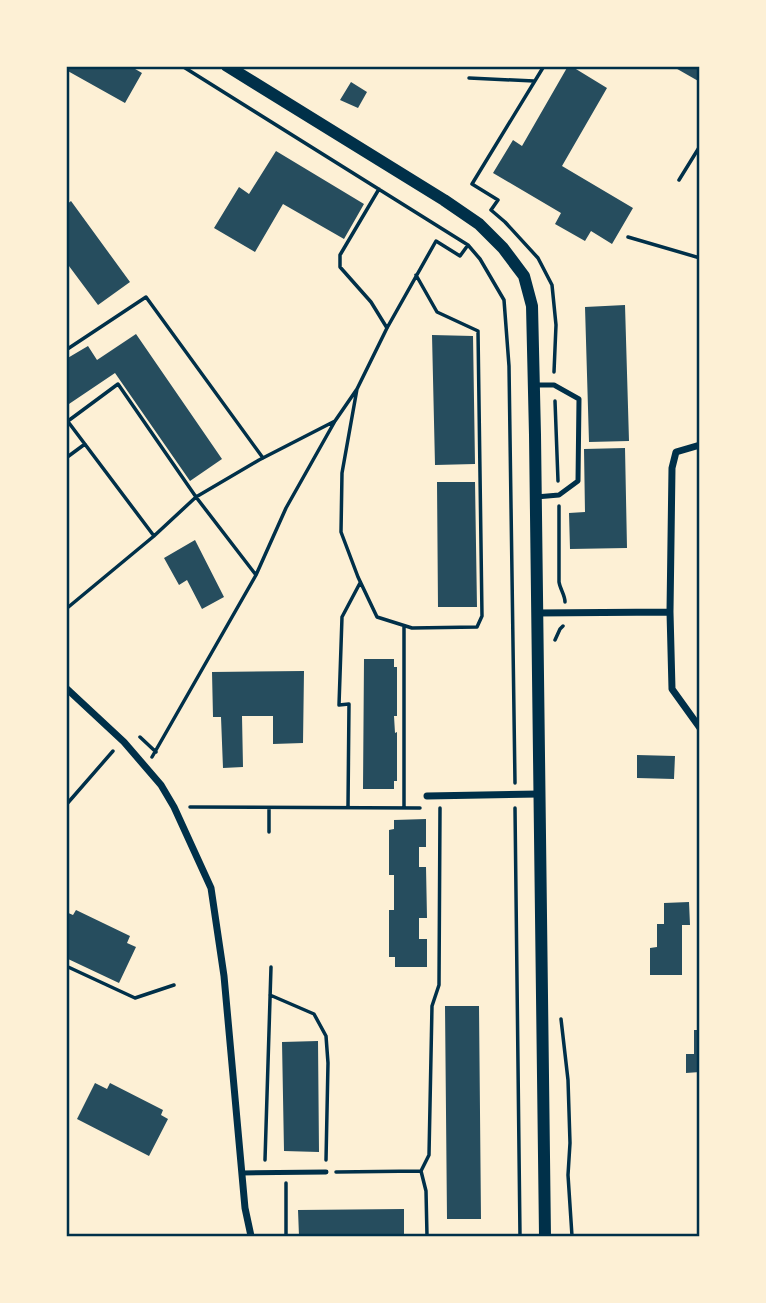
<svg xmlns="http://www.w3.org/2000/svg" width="766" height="1303" font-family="'Noto Serif',serif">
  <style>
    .building { fill: #264d5e }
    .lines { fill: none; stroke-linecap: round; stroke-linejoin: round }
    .path { stroke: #003049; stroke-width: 3.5 }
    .service { stroke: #003049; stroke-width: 5 }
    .minor { stroke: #003049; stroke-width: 7 }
    .tertiary { stroke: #003049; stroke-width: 12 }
    .neatline { fill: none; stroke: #003049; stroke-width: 2.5 }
  </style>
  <rect width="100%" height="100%" fill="#fdf0d5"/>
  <path class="building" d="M66 66H130L142 73 125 103 66 70Z
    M568 66H571L607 88 562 166 633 208 612 244 591 231 585 241 555 224 561 213 493 173 513 140 522 146Z
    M672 66H700V82Z
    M351 82 367 92 358 108 340 100Z
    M276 151 364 204 344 239 283 204 255 252 214 228 239 187 249 194Z
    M71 201 130 282 98 305 66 262V205Z
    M625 305 629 441 589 442 585 307Z
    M136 334 222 459 190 481 115 373 66 406V359L88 346 97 360Z
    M432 335 473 336 475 464 435 465Z
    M625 448 627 548 570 549 569 513 585 512 584 449Z
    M437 482H475L477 607H438Z
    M195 540 224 597 202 609 187 580 179 585 164 558Z
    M364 659H394V667H397V716H394L395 733 397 732V781H394V789H363Z
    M304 671 303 743 273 744V716H242L243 767 223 768 221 717H213L212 672Z
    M637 755 675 756 674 779 637 778Z
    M426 819V847H419V867H426L427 918H419V939H427V967H395V957H389V910H394V875H389V830L394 829V820Z
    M689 902 690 925H682V975H650V948L657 947V924H664V903Z
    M76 910 130 936 127 943 136 947 119 983 66 958V912L73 915Z
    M445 1006H479L481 1219H447Z
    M694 1030H700V1072L686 1073V1054H694Z
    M318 1041 319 1152 284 1151 282 1042Z
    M95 1083 107 1089 110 1083 163 1110 161 1115 168 1119 149 1156 77 1119Z
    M404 1209V1236H299L298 1210Z"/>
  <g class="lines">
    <path class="path" d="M182 66 468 245 480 259 504 300 509 366 515 783
      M469 78 534 81
      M679 180 700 146
      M379 189 340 255V267L371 302 387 328
      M491 210 505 222 538 258 552 285 556 325 554 372
      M491 210 498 200 472 184 544 66
      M628 237 700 258
      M66 350 146 297 263 458
      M357 389 342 473 341 532 358 577 377 617 412 628 477 627 482 616 478 331 437 312 416 275
      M555 401 558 481
      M66 419 154 536
      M68 421 118 384 196 497 256 575
      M66 458 85 444
      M559 506V582C560 589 565 595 565 602
      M66 609 154 536 196 497 259 460 335 421
      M555 640 560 629 563 626
      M140 737 156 752
      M152 757 256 575 286 508 335 421 357 389 387 328 436 241 460 256 468 245
      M66 805 113 751
      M190 807 420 808
      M348 807 349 704 339 705 342 617 360 583
      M269 808V832
      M404 808V626
      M515 808 520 1236
      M66 966 135 998 174 985
      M270 995 314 1014 326 1036 328 1063 326 1160
      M561 1019 568 1080 570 1143 568 1175 572 1236
      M265 1160 271 967
      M336 1172 421 1171
      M286 1183V1236
      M427 1236 426 1191 421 1171 429 1155 432 1006 439 985 440 808"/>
    <path class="service" d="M536 497 559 495 578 481 579 399 554 385H536
      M242 1173 326 1172"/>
    <path class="minor" d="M670 612 672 689 700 728
      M536 613 670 612 672 468 676 452 700 445
      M66 688 124 742 161 785 174 807 211 888 224 976 245 1208 251 1236
      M427 796 539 794"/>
    <path class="tertiary" d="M227 66 444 200 479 224 503 248 524 276 532 306 535 435 545 1236"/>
  </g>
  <rect width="766" height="1303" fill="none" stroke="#fdf0d5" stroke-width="136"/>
  <rect x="68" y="68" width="630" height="1167" class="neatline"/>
</svg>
